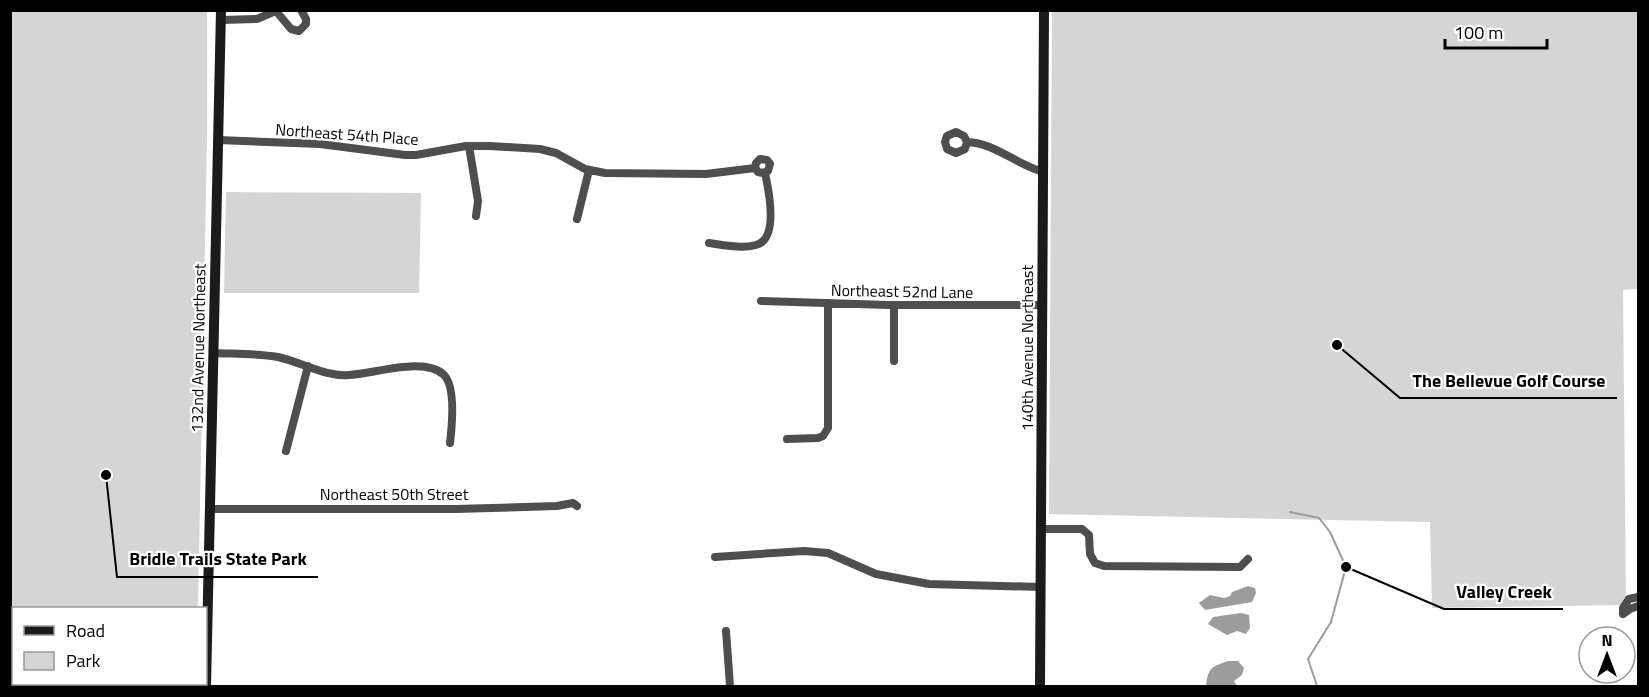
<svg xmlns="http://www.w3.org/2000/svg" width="1649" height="697" font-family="'Titillium Web',sans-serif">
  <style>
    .green { fill: #d5d5d5 }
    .water { fill: #9c9c9c }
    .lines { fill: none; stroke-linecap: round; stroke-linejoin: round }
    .stream { stroke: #9c9c9c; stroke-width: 2 }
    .street { stroke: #4e4e4e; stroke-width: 8 }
    .secondary { stroke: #1b1b1b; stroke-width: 10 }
    .labels { text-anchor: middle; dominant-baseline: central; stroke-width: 4.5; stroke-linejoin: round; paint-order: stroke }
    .street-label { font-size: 16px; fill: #000; stroke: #fff }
    .leader { fill: none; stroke: #000; stroke-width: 2 }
    .callout-dot { fill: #000; stroke: #fff; stroke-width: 2 }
    .callout-label { font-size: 18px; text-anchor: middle; font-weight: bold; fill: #000; stroke: #fff; stroke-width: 4.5; stroke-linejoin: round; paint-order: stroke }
  </style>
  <rect width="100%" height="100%" fill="#fff"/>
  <path class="green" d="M10 11H207V140L198 608H14V684H197V686H11Z
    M1052 11H1638V289L1623 290 1626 605 1432 608 1430 522 1049 514Z
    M226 192 421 193 419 293H224Z"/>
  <path class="water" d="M1248 586 1255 588 1256 593 1252 602 1205 610 1199 603 1210 595 1224 598 1230 596 1232 592Z
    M1241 613 1249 615 1250 628 1246 634 1237 631 1227 635 1208 624 1213 617Z
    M1228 661H1238L1244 668 1242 675 1234 681 1237 686H1206C1208 668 1211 667 1228 661Z"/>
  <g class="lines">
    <path class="stream" d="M1290 512 1319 518 1330 532 1346 567 1331 622 1308 659 1317 686"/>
    <path class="street" d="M276 11 291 29 299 31 306 24V19L301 10
      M221 20 257 19 278 10
      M218 140 320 144 405 155H416L466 146H490L540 149 556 153 585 169 605 173 706 174 755 168 758 172 763 173 768 171 770 164 767 160 760 159 756 163 755 168
      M967 142 964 136 956 132 947 136 945 142 947 149 956 153 965 149 967 142C996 143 1016 165 1044 172
      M469 146 478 201 476 216
      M577 219 589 170
      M709 243C724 245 741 249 756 245 779 239 769 191 765 173
      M761 301 888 305H1042
      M213 353C235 354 256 353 278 357 301 362 325 377 349 375 374 374 425 356 444 375 456 387 452 426 450 443
      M894 361V305
      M787 439 818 438 823 436 828 428V303
      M286 451 308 366
      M210 509H456L557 506 573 503 577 506
      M1041 529H1082L1089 535 1090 554 1095 563 1104 566 1240 567 1248 559
      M715 557 804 551 828 553 876 574 929 584 1041 587
      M1623 614V608L1629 599 1638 597
      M1623 614 1630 609 1638 606
      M726 631 730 686"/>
    <path class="secondary" d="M206 686 221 10
      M1040 686 1044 10"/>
  </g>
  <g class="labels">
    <g class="street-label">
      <text transform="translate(347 134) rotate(4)">Northeast 54th Place</text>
      <text transform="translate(902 291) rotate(1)">Northeast 52nd Lane</text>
      <text transform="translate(198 348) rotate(-89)">132nd Avenue Northeast</text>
      <text transform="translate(1027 348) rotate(-90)">140th Avenue Northeast</text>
      <text x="394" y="494">Northeast 50th Street</text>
    </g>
  </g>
  <path class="leader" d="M1337 345L1400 398H1617M106 475L117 577H318M1346 567L1444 609H1563"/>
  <g class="callout-dot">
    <circle cx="1337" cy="345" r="6"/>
    <circle cx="106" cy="475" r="6"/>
    <circle cx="1346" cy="567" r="6"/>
  </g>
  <g class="callout-label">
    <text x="1509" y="387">The Bellevue Golf Course</text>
    <text x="218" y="565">Bridle Trails State Park</text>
    <text x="1504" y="598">Valley Creek</text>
  </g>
  <rect width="1649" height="697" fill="none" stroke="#000000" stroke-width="24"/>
  <rect x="12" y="607" width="195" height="78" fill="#ffffff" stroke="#999999" stroke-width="1.5"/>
  <rect x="24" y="626" width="30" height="9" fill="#1b1b1b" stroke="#999999" stroke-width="1.5"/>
  <text x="66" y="637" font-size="18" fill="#000000">Road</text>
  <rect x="24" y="652" width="30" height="18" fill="#d5d5d5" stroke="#999999" stroke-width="1.5"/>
  <text x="66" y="667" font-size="18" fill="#000000">Park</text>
  <g transform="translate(1607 655)"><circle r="28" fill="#ffffff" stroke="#999999" stroke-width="1.5"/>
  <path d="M0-4.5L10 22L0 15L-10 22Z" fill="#000000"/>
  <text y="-9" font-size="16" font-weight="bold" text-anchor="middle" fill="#000000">N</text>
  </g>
  <path d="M1445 39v9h102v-9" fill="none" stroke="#000000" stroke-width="3"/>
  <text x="1454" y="39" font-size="18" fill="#000000" stroke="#ffffff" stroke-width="4.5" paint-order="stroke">100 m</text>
</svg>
